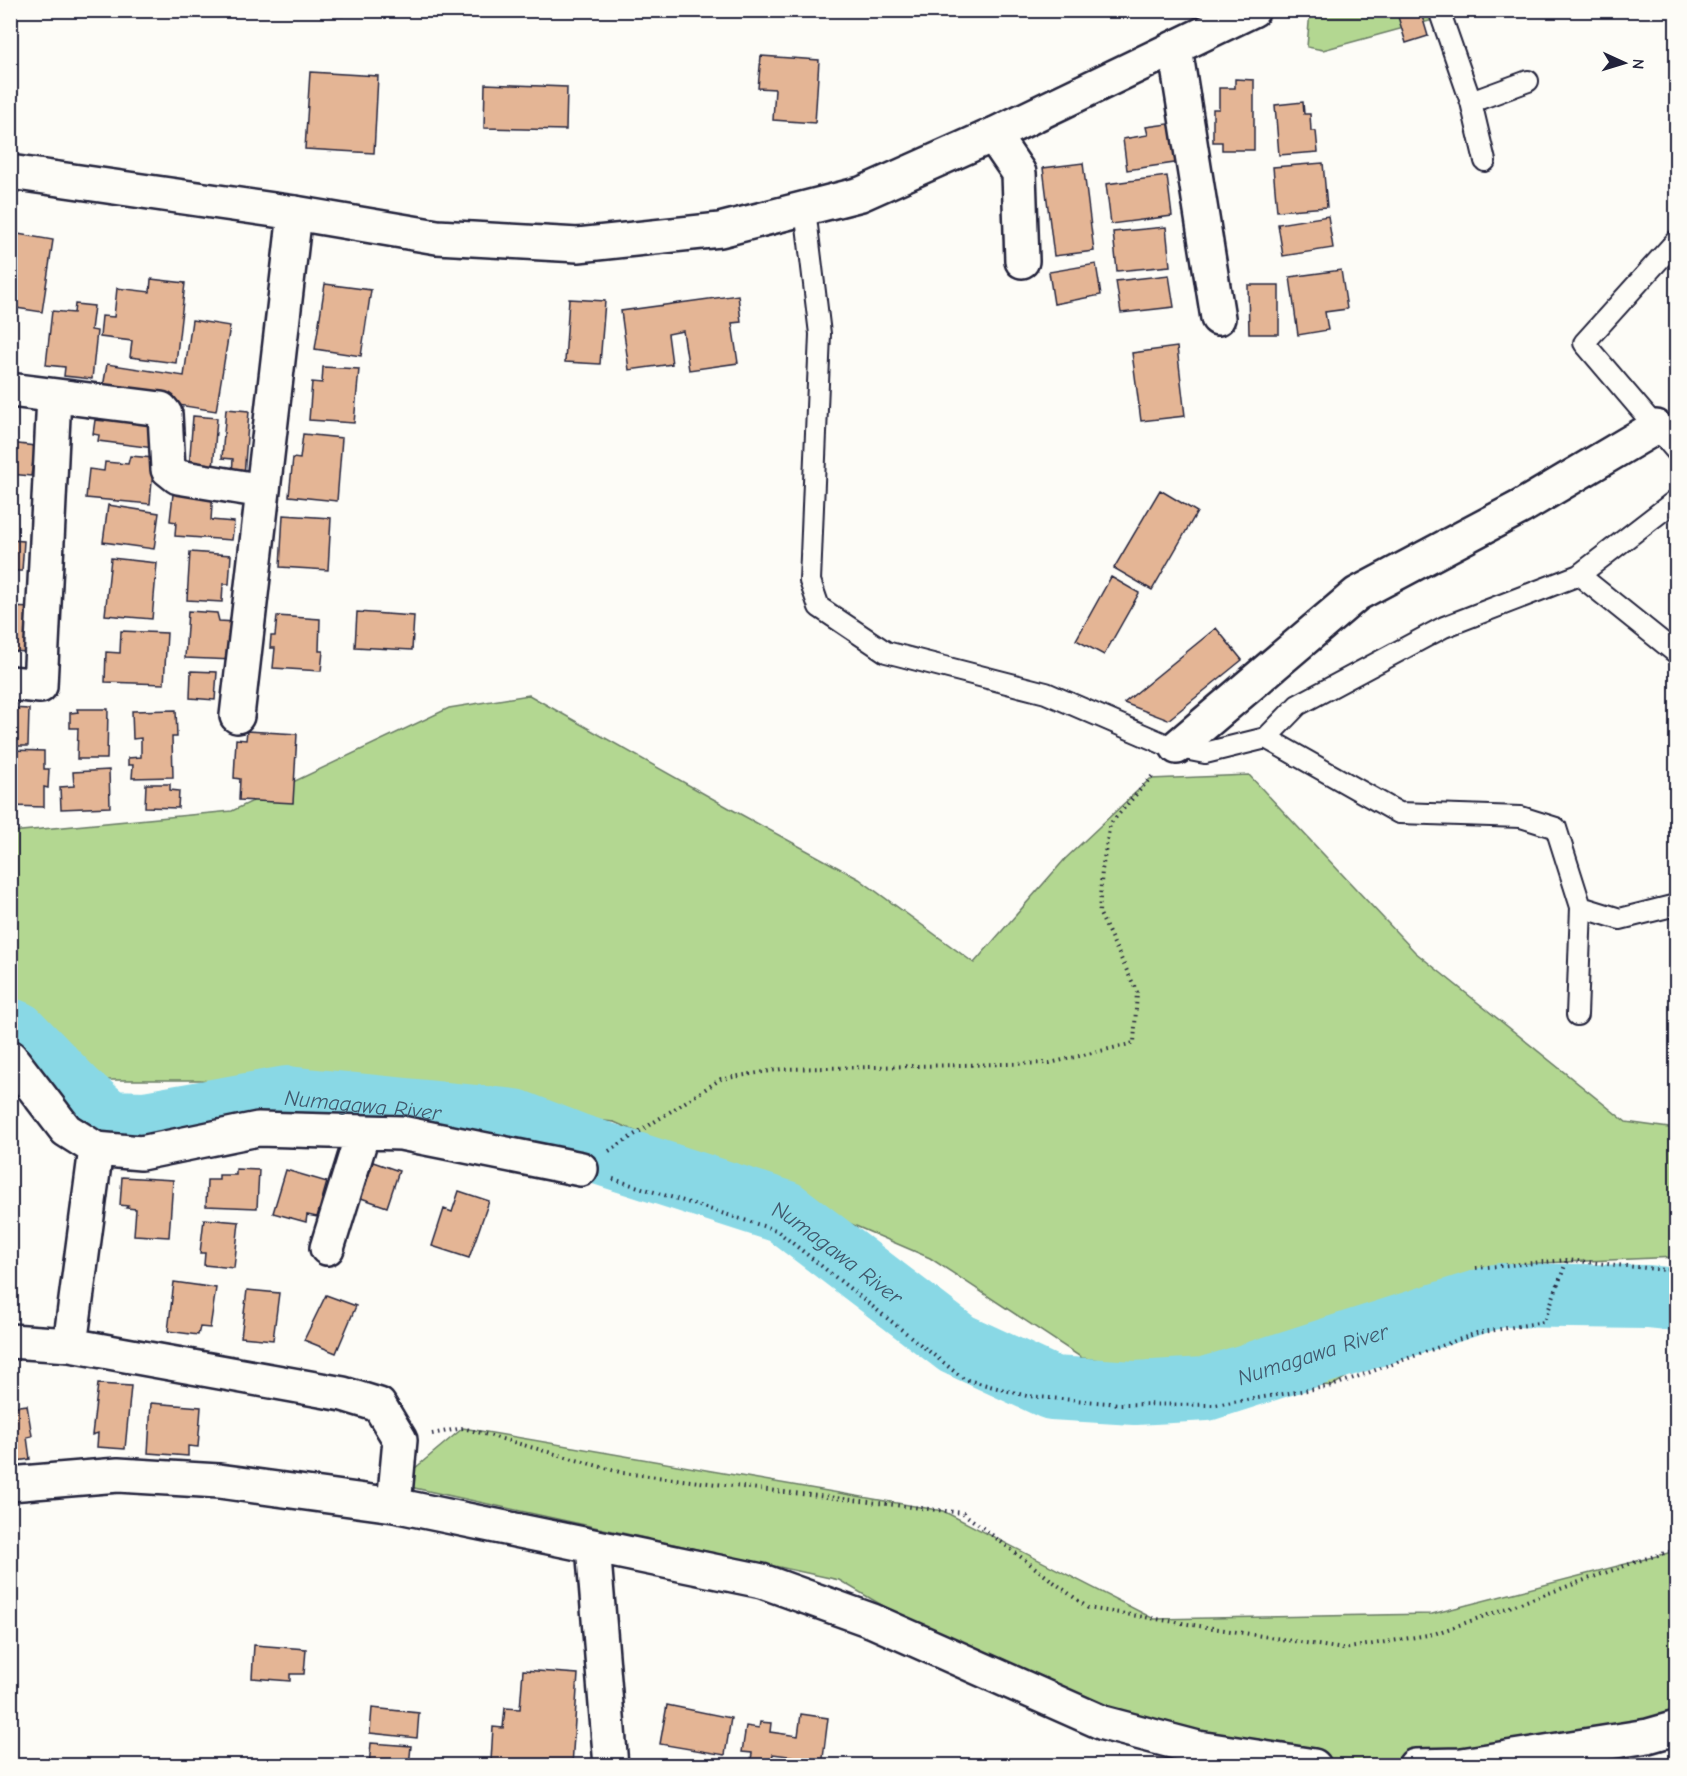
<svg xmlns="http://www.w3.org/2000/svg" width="1687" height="1776" font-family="'Comic Neue',sans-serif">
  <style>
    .green { fill: #b3d791; stroke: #6a7c66; stroke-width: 1.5 }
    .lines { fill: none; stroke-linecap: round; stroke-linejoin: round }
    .river { stroke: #89d8e5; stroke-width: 64 }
    .building { fill: #e4b595; stroke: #22223b; stroke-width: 1.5 }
    .service-casing { stroke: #22223b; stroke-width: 24 }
    .minor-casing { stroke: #22223b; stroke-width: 38 }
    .tertiary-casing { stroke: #22223b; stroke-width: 38 }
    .path { stroke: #22223b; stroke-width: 4; stroke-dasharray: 1.5 4.5; stroke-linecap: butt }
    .service { stroke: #fdfcf7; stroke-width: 20 }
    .minor { stroke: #fdfcf7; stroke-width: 33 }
    .tertiary { stroke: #fdfcf7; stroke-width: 33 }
    .labels { text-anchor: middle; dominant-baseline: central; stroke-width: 5; stroke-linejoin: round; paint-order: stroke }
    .water-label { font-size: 22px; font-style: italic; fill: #41596e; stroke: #fdfcf7 }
  </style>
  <rect width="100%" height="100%" fill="#fdfcf7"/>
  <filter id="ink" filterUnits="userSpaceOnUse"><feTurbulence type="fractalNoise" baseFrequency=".0167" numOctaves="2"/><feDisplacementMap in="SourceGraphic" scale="12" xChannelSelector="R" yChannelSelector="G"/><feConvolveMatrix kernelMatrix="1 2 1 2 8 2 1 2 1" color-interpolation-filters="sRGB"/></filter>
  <g filter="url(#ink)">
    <path class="green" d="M1310 11H1466L1323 50 1307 47Z
      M529 695 731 809 859 879 974 963 1065 859 1150 779 1249 775 1415 952 1626 1122 1676 1129V1257L1520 1264 1332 1386 1082 1358 930 1258 614 1122 200 1080H93L11 1033V832L232 811 449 708Z
      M463 1428 943 1511 1154 1619 1432 1614 1676 1551V1726L1622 1740 1566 1766H1285L1284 1761 1126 1748 839 1580 396 1484Z"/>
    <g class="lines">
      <path class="river" id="s1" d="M10 1030 17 1033 75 1093 109 1122 145 1123 287 1098 515 1121 579 1146 784 1212 957 1344 1052 1388 1135 1393 1206 1389 1500 1295 1648 1297 1676 1300"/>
    </g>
    <path class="building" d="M306 10H344L343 16 306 12Z
      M1396 10H1429L1430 14 1422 16 1428 36 1406 43Z
      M761 56 819 60 815 123 773 120 775 89 758 88Z
      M310 72 378 76 374 153 305 149Z
      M1235 79 1254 80V150H1222V142H1213V109H1219V88H1235Z
      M485 84 567 87 566 130 484 128Z
      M1303 102 1304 114H1310L1311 131H1316L1318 152 1279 155 1275 105Z
      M1175 123 1181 162 1127 170 1123 139 1148 135 1146 127Z
      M1083 163 1094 251 1054 256 1043 168Z
      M1323 163 1327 207 1277 211 1273 167Z
      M1167 176 1172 216 1111 224 1106 184Z
      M1328 216 1333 248 1283 256 1278 224Z
      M1166 227 1170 266 1117 271 1113 232Z
      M12 233 53 240 42 312 10 307V242Z
      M1096 264 1101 295 1054 304 1049 272Z
      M1341 270 1347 309 1325 312 1328 330 1298 335 1290 277Z
      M1169 275 1174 307 1121 313 1116 281Z
      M151 279 185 283 176 363 130 357 132 341 100 337 102 316 114 317 117 288 150 292Z
      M325 284 371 290 361 356 315 349Z
      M1248 285H1279V334H1249Z
      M738 295 741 322 732 323 738 363 689 370 683 331 668 334 672 364 629 370 621 311Z
      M569 299 605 301 600 364 565 362Z
      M75 304 94 306 91 330 97 331 92 379 64 376 65 367 46 365 52 311 74 313Z
      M192 320 230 326 216 411 102 393 107 364 184 376Z
      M1177 347 1185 416 1141 421 1132 353Z
      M323 367 359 369 354 423 309 420 312 382 322 383Z
      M226 409 249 411 244 476 232 475 233 459 222 458Z
      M104 415 158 421 154 448 98 441 99 435 93 434 95 420 104 421Z
      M193 416 217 418 213 470 189 468Z
      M303 434 342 438 337 501 289 496 293 458 300 459Z
      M10 443 35 446 31 476 10 474Z
      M130 456 154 458 150 504 86 498 89 469 104 471 105 462 128 464Z
      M181 488 213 490 211 520 234 522 232 540 175 536 176 522 170 521 173 494 180 495Z
      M1160 490 1197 512 1152 590 1114 568Z
      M108 505 159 513 154 549 103 542Z
      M283 515 331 518 328 570 280 567Z
      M10 540 24 541 22 571H15L14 588H10Z
      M190 552 231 555 229 584H223L222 602 187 600Z
      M111 558 157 563 152 619 105 615Z
      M1111 577 1139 593 1104 655 1076 640Z
      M10 607 32 608 29 652 10 651Z
      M188 611 217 613 219 621 236 622 234 660 185 658Z
      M357 612 414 616 412 650 355 647Z
      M277 616 320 619 319 651H323L321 671 273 668 275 648H270L271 636H275Z
      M1216 628 1242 660 1168 720 1124 703Z
      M121 631 167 633 164 684 105 682 106 652 120 653Z
      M191 671 217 672 215 700 190 698Z
      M10 708 29 709 28 746H10Z
      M77 709H108L107 759H77L78 728H70V713L78 712Z
      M176 710 177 737H172L173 777 132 778 133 765H128V758L141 757V738L133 739 132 711Z
      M247 731 297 734 293 803 239 800 240 779 234 778 236 739 246 740Z
      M10 750 44 751V769H49L48 788 44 787V807L10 806Z
      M109 770 110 807 61 809 60 787 74 786 73 772Z
      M146 784H170V790L179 791 178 808 145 807Z
      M373 1162 399 1171 387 1207 361 1198Z
      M236 1169 259 1170 257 1208 206 1206 207 1180H219V1175H236Z
      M286 1170 327 1182 317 1217 307 1215 306 1222 273 1213Z
      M122 1177 173 1180 169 1237 134 1235 136 1209 126 1208 128 1206 120 1205Z
      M459 1191 489 1201 469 1258 432 1246 444 1209 452 1212Z
      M204 1219 239 1222 234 1268 204 1265 205 1253H200Z
      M174 1282 216 1288 210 1328 200 1327 198 1335 168 1331Z
      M247 1290 279 1293 273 1340 241 1337Z
      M326 1295 356 1306 336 1353 304 1340Z
      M98 1384 131 1386 125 1449 97 1447 98 1433 92 1435Z
      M151 1403 201 1407 198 1447 188 1446V1456L148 1453Z
      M27 1405 32 1436 27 1437 30 1459 10 1462V1407Z
      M254 1645 306 1649 304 1674H290V1681L252 1678Z
      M10 1652H13L16 1690H10Z
      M523 1670 578 1674 572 1766 491 1761 493 1727 503 1728 505 1708 520 1709Z
      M667 1705 731 1718 725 1755 660 1744Z
      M372 1708 419 1713 417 1738 370 1733Z
      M801 1714 828 1718 822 1766H795L796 1757 773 1754 771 1764 751 1761 752 1753 742 1752 746 1726 759 1728 760 1722 771 1723 770 1732 798 1736Z
      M371 1743 411 1746 409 1766H369Z"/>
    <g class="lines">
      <g class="service-casing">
        <path id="service" d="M1439 10 1471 102 1485 161
          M1471 102 1528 81
          M805 209 820 334 810 581 819 607 886 652 1046 693 1169 746 1205 753 1266 738 1298 705 1444 627 1579 575 1676 500
          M1676 241 1584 343 1676 451
          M1579 575 1676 653
          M1266 738 1399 813 1521 817 1556 828 1581 907 1620 919 1676 905
          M1577 1015 1581 907"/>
      </g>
      <g class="minor-casing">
        <path id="minor" d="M1175 48 1218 318
          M993 135 1019 173 1022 261
          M10 390 161 409 165 414 168 469 178 477 263 491
          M10 683 40 686 54 396
          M237 716 295 213
          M1177 747 1357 594 1521 507 1656 427
          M10 1057 66 1130 96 1149 141 1153 258 1129 401 1133 581 1169
          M96 1149 70 1345 343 1394 379 1405 400 1440 394 1505
          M327 1248 363 1132
          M10 1341 70 1345
          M10 1484 118 1475 219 1481 394 1505 762 1581 873 1621 1103 1723 1198 1748 1314 1766
          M593 1546 611 1766
          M1415 1766 1462 1765 1648 1736 1676 1728"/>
      </g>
      <g class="tertiary-casing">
        <path id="tertiary" d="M10 172 295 213 437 237 578 245 720 230 861 194 993 135 1253 10"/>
      </g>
      <path class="path" d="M609 1151 721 1079 782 1069 1050 1063 1134 1043 1137 992 1099 912 1102 870 1110 824 1154 774
        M613 1179 776 1230 964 1379 1027 1396 1120 1404 1215 1405 1332 1386 1477 1333 1544 1322 1567 1260
        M1476 1268 1567 1260 1676 1271
        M432 1434 463 1428 623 1473 963 1513 1088 1608 1343 1649 1434 1634 1644 1559 1676 1550"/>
      <use href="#service" class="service"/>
      <use href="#minor" class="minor"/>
      <use href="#tertiary" class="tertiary"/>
    </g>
  </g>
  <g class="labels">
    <g class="water-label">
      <text stroke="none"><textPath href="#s1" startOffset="392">Numagawa River</textPath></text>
      <text stroke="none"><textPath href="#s1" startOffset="896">Numagawa River</textPath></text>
      <text stroke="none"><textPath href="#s1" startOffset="1418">Numagawa River</textPath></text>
    </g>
  </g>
  <rect width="1687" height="1776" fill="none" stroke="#fdfcf7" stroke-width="36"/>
  <rect x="18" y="18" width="1651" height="1740" fill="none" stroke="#22223b" stroke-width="2" filter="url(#ink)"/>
  <g transform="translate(1624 63) rotate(94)" stroke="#fdfcf7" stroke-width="4.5" paint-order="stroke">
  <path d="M0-4.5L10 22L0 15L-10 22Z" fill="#22223b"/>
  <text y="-9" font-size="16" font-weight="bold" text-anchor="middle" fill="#22223b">N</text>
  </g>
</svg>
